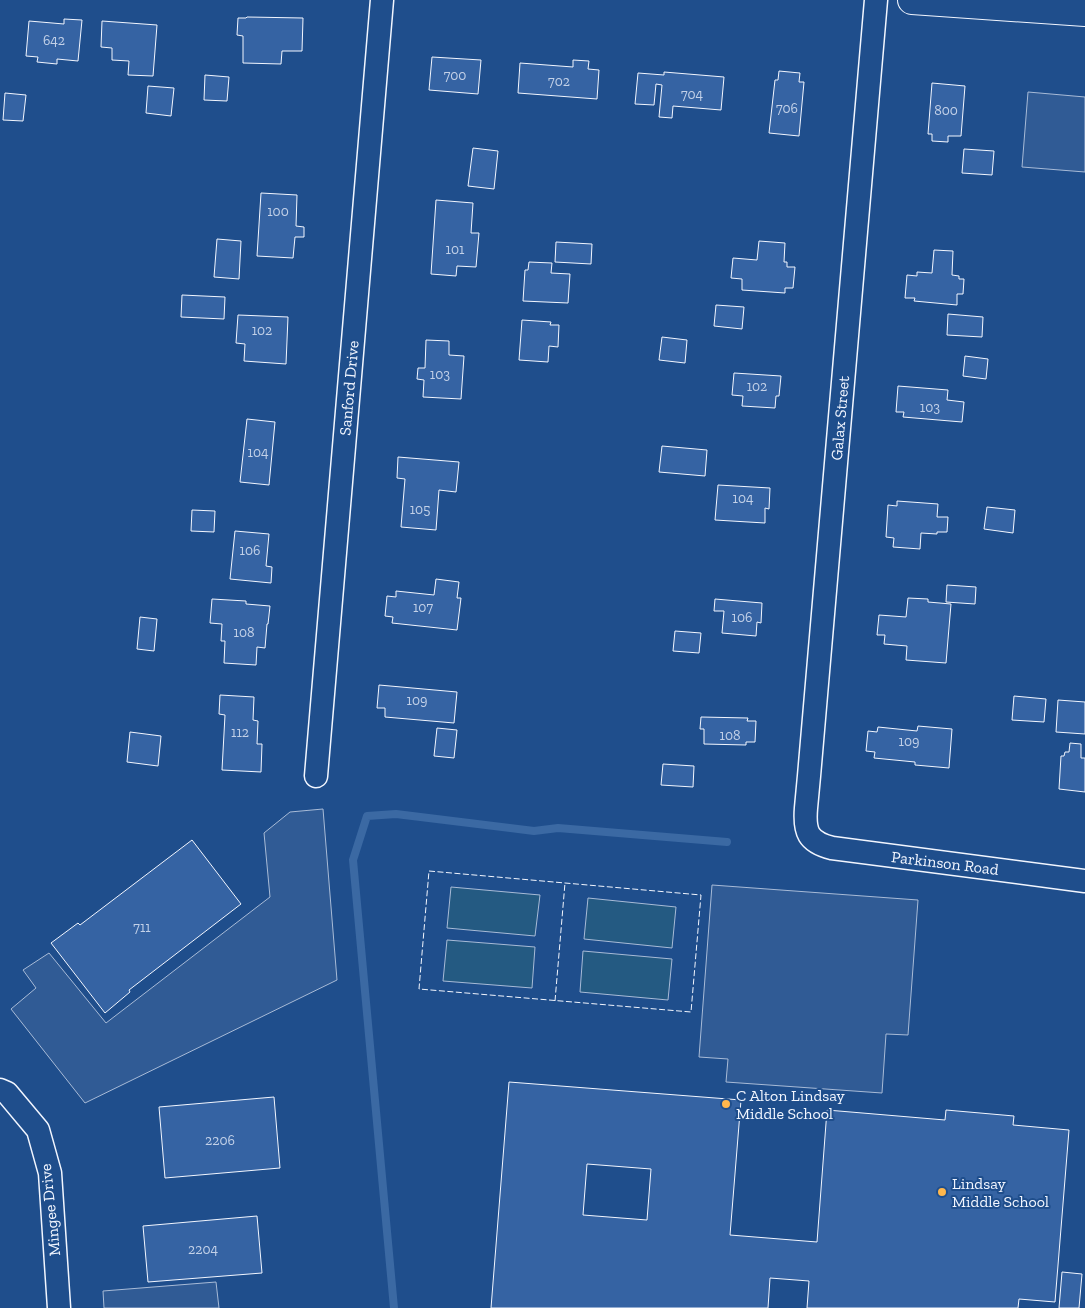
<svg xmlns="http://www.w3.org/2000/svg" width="1085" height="1308" font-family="'Zilla Slab',serif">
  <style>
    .green { fill: #245a82; stroke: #a8bbd7 }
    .parking { fill: #305b95; stroke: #a8bbd7 }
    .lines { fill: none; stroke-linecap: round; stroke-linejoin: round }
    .stream { stroke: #3b69a3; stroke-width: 8 }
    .building { fill: #3563a3; stroke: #f2f6ff; fill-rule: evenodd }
    .minor-casing { stroke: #f2f6ff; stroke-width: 25 }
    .secondary-casing { stroke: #f2f6ff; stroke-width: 30 }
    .minor { stroke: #1f4e8c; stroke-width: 22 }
    .secondary { stroke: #1f4e8c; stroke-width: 28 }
    .fence { stroke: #f2f6ff; stroke-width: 1; stroke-dasharray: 6 2.5; stroke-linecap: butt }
    .poi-dot { fill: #ffb74d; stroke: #1f4e8c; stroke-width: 2 }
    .labels { text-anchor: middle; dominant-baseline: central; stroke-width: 4; stroke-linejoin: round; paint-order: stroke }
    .number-label { font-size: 14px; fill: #c3d1e8 }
    .street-label { font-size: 16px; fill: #f2f6ff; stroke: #1f4e8c }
    .poi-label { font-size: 16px; fill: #f2f6ff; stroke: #1f4e8c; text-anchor: start }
  </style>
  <rect width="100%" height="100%" fill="#1f4e8c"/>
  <path class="green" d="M451 887 540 895 535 936 447 928Z
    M588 898 676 907 672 948 584 939Z
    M447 940 535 947 532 988 443 981Z
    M583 951 672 959 668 1000 580 992Z"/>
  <path class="parking" d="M1028 92 1085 97V172L1022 167Z
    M323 809 337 980 85 1103 11 1009 36 988 23 970 49 953 106 1023 270 897 264 833 290 812Z
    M712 885 918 900 908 1035 886 1034 882 1093 726 1082 728 1059 699 1057Z
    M216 1282 219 1308H104L103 1291Z"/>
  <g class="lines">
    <path class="stream" d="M394 1308 353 860 367 816 396 814 534 831 558 828 727 842"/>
  </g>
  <path class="building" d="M247 17 303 18 302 51H282L281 64 243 63V36L237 35 238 18H246Z
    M64 19 82 20 78 61 57 59V64L37 62 38 57 26 56 29 21 64 24Z
    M102 21 157 25 153 76 128 75 129 61 112 60V48L101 47Z
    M432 57 481 60 478 94 429 90Z
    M573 60 589 61 588 69 599 70 597 99 518 93 520 63 573 67Z
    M779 71 800 73 799 82H804L799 136 769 133 775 80H778Z
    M664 72 724 77 721 110 673 106 672 118 659 117 662 85 656 84 654 105 635 104 638 73 664 75Z
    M205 75 229 77 227 101 204 100Z
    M932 83 965 86 961 136H948V142L932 141V134H928Z
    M148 86 174 88 171 116 146 113Z
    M5 93 26 95 23 121 3 120Z
    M473 148 498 151 494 189 468 186Z
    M964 149 994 151 992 175 962 173Z
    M261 193 297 195 296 226 304 227V237H295L293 258 257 256Z
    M436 200 473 203 471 233H479L476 267 457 266 456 276 431 274Z
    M217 239 241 241 239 279 214 277Z
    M759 241 785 243 784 262H787V267H795L793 288H785V293L742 290V279L731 278 733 258 757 260Z
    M556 242 592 244 591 264 555 262Z
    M934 250 953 251 952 275 959 276V279H964L963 294H957V305L914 301 915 298H905L907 275 917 276V272L932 273Z
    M529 262 552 263 551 273 570 274 568 303 523 301 525 270H528Z
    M182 295 225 297 224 319 181 317Z
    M716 305 744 307 742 329 714 326Z
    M948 314 983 317 982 337 947 335Z
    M238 315 288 317 286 364 244 361 245 344 236 343Z
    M522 320 551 322 550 325H559L558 347 549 346 548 362 519 360Z
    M662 337 687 340 685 363 659 360Z
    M426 340 449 341V355L464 356 461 399 423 397 424 380 417 379 418 368H425Z
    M965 356 988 359 986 379 963 376Z
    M734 373 781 376 779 396H776L775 408 742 406 743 396 732 395Z
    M898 386 948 390 947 400 964 402 962 422 903 417 904 412H896Z
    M247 419 275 422 269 485 240 482Z
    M662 446 707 450 705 476 659 472Z
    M398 457 459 462 456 492 439 490 436 530 401 527 405 479 397 478Z
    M718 485 770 488 769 509 765 508V523L715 520Z
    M897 501 938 504 937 517H948L947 532H937V534L921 533 920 549 893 547 894 538 886 537 888 505 897 506Z
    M987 507 1015 510 1013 533 984 529Z
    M192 510 215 511 214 532 191 531Z
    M235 531 269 534 266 566 272 567 271 583 230 579Z
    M436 579 459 582 457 598H461L457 630 392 623 393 617 385 616 387 596 396 597V591L434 595Z
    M947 585 976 587 975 604 946 602Z
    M908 598 928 599V602L951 604 946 663 906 660 907 646 884 644 885 635H877L879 615 906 617Z
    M212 599 246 601V604L270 606 268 624H267L265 648 257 647 256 665 224 663 225 641H221L222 624 210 623Z
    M715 599 762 603 761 623 757 622 756 636 722 633 724 611H714Z
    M140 617 157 619 154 651 137 649Z
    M675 631 701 633 699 653 673 651Z
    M379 685 457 692 454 723 385 717V708H377Z
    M220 695 254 697 253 720 258 721 257 744H262L261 772 222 770 225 715 219 714Z
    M1014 696 1046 699 1044 722 1012 720Z
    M1058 700 1085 702V734L1056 732Z
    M701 717 748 718 747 721H756L755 742H746V745L704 744V729H700Z
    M918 726 952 729 949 768 915 765V762L874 758 875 752 866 751 868 731 877 732 878 727 917 731Z
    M437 728 457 730 454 758 434 756Z
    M130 732 161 736 158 766 127 762Z
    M1070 743 1081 744V758H1085V792L1059 789 1061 756H1064L1065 752H1069Z
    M663 764 694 766 693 787 661 785Z
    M192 840 241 904 129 990 130 992 105 1013 51 943 78 923 80 925Z
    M509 1082 741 1100 730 1235 817 1242 827 1110 945 1120 946 1110 1014 1116 1013 1125 1069 1130 1055 1302 1019 1299 1018 1308H807L809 1281 770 1278 768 1308H491ZM587 1164 651 1169 647 1220 583 1215Z
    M274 1097 280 1168 165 1178 159 1107Z
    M257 1216 262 1273 148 1282 143 1226Z
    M1062 1272 1082 1274 1079 1308H1059Z"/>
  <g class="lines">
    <g class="minor-casing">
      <path id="minor" d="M876 0 809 776C808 787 807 797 806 808 804 832 808 842 832 848L1085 881
        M316 776 382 0
        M0 1090 7 1093 38 1130 50 1173 59 1308"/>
    </g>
    <g class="secondary-casing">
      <path id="secondary" d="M912 0 1085 12"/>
    </g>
    <use href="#minor" class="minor"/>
    <use href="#secondary" class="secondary"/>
    <path class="fence" d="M429 871 701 895 691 1012 419 989Z
      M555 1001 565 883"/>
  </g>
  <g class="poi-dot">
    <circle cx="726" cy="1104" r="5"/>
    <circle cx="942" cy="1192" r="5"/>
  </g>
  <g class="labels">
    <g class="number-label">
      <text x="54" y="40">642</text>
      <text x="455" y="75">700</text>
      <text x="559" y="81">702</text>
      <text x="692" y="94">704</text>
      <text x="787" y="108">706</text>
      <text x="946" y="110">800</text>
      <text x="278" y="211">100</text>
      <text x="455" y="249">101</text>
      <text x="262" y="330">102</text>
      <text x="440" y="374">103</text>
      <text x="757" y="386">102</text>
      <text x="930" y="407">103</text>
      <text x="258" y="452">104</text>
      <text x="743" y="498">104</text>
      <text x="420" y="509">105</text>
      <text x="250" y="550">106</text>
      <text x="423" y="607">107</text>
      <text x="742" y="617">106</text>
      <text x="244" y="632">108</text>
      <text x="417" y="700">109</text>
      <text x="240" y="732">112</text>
      <text x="730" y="735">108</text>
      <text x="909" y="741">109</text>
      <text x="142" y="927">711</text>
      <text x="220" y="1140">2206</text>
      <text x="203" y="1249">2204</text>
    </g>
    <g class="street-label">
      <text transform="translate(349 388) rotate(-85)">Sanford Drive</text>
      <text transform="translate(840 418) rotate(-85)">Galax Street</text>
      <text transform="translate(945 863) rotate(7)">Parkinson Road</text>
      <text transform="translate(50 1210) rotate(-96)">Mingee Drive</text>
    </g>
    <g class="poi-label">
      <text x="736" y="1095">C Alton Lindsay<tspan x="736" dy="18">Middle School</tspan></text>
      <text x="952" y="1183">Lindsay<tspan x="952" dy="18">Middle School</tspan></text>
    </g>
  </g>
</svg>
